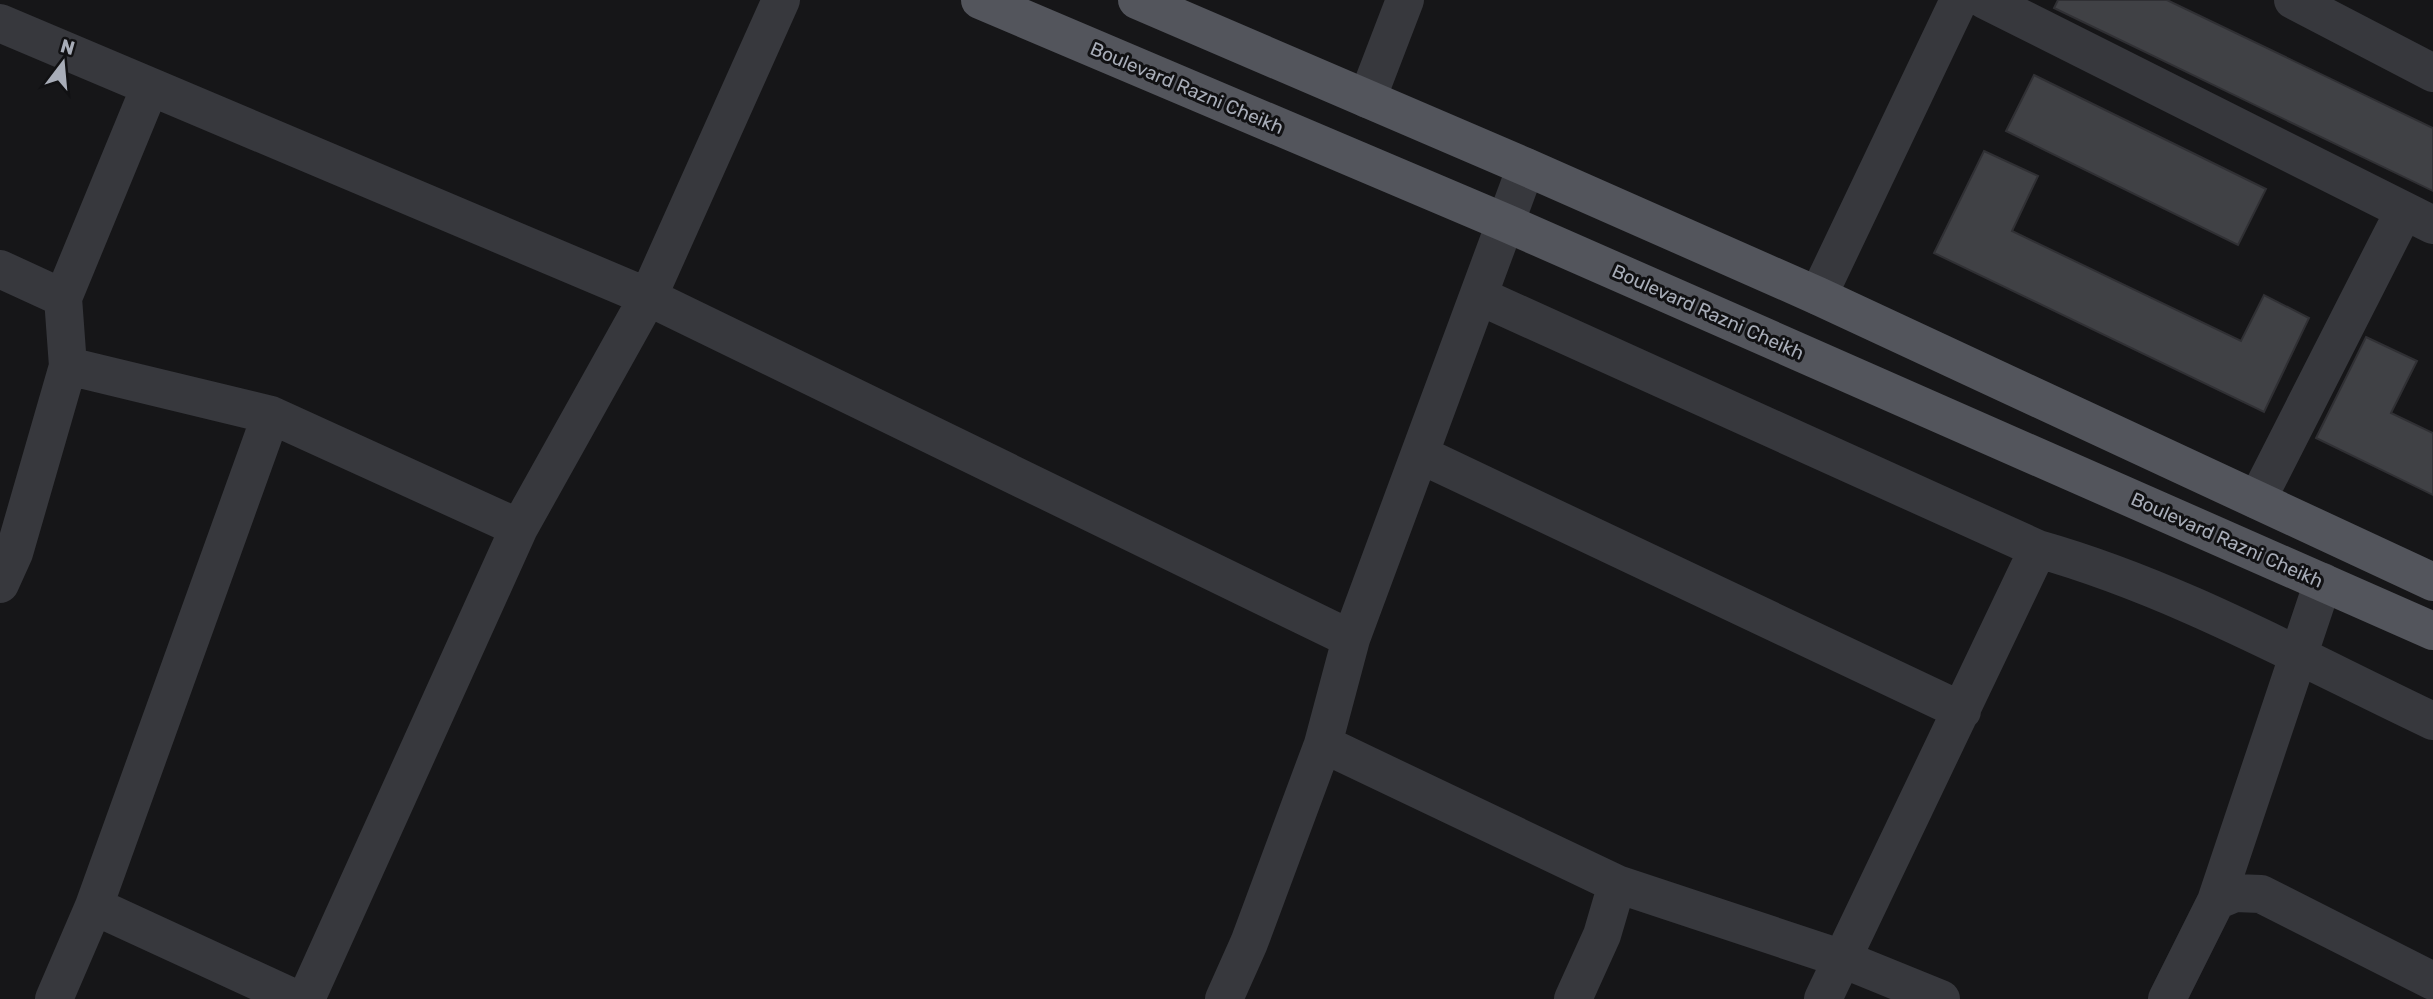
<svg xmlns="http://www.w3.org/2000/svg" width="2433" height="999" font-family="Rubik,sans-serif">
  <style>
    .building { fill: #404145; stroke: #303034; stroke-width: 2 }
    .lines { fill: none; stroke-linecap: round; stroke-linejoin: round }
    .minor { stroke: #37383d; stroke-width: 38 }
    .major { stroke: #53555c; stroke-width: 38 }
    .labels { text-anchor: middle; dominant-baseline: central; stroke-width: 6; stroke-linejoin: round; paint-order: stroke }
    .street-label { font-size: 19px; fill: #a8adb8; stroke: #111113 }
  </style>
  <rect width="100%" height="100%" fill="#161618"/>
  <path class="building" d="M2058 0H2167L2433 128V191L2054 8Z
    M2034 75 2266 189 2238 245 2006 131Z
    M1984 151 2038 176 2012 231 2241 341 2264 295 2309 318 2264 412 1934 253Z
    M2366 337 2417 361 2391 413 2433 433V495L2316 438Z"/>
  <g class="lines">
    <path class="minor" d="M1985 0 2433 225
      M2293 0 2433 73
      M0 23 648 297 1351 639
      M1367 99 1405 0
      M0 269 63 298 68 366 271 415 519 528
      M1479 296 2038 549
      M1818 296 1959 0
      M63 298 150 87
      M1421 455 1962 711
      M2257 500 2404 211
      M0 584 14 553 68 366
      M1323 744 1617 884 1602 935 1573 999
      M1617 884 1840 958 1941 999
      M2216 901 2323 582
      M94 906 296 999
      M54 999 94 906 271 415
      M306 999 519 528 648 297 781 0
      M1224 999 1249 943 1323 744 1351 639 1526 167
      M1823 999 2038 549C2176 588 2304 660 2433 721
      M2167 999 2216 901 2235 893 2261 894 2433 981"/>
    <path class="major" d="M980 0 1506 223 2433 631
      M1137 0 1526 167 1818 296 2433 582"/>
  </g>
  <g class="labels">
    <g class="street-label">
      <text transform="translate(1187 88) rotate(23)">Boulevard Razni Cheikh</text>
      <text transform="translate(1708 312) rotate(24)">Boulevard Razni Cheikh</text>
      <text transform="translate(2227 540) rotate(24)">Boulevard Razni Cheikh</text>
    </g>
  </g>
  <g transform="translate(63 63) rotate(16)" stroke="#111113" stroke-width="5" paint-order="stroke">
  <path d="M0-5L12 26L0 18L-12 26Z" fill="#a8adb8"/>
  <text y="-10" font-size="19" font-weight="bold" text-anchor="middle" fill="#a8adb8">N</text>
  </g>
</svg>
